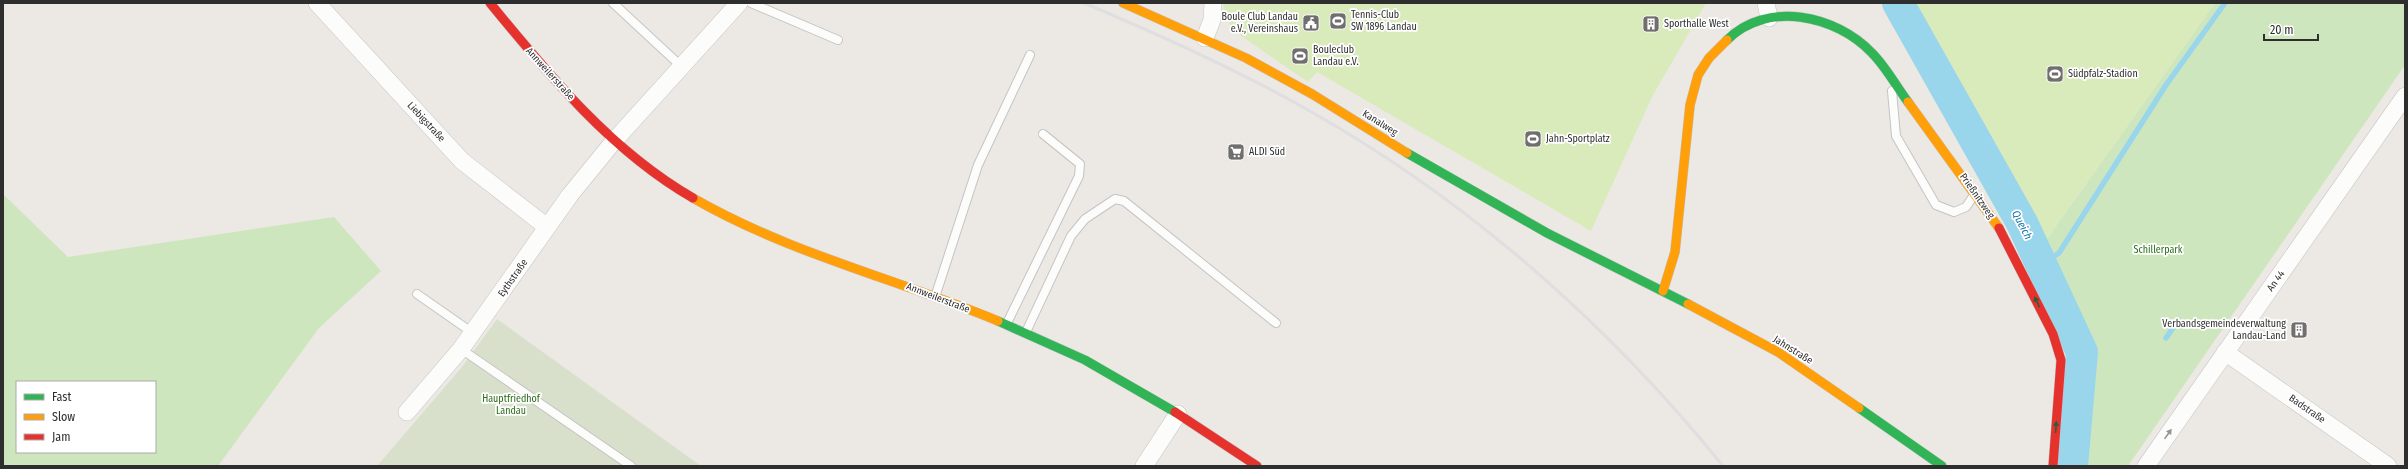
<svg xmlns="http://www.w3.org/2000/svg" width="2408" height="469" font-family="'Fira Sans Condensed',sans-serif">
  <style>
    .green { fill: #cee6be; fill-rule: evenodd }
    .cemetery { fill: #d8e0cc }
    .pitch { fill: #d9eabb }
    .lines { fill: none; stroke-linecap: round; stroke-linejoin: round }
    .stream { stroke: #99d6ec; stroke-width: 5.5 }
    .river { stroke: #99d6ec; stroke-width: 32 }
    .lane-casing { stroke: #c5c4c5; stroke-width: 10 }
    .street-casing { stroke: #c5c4c5; stroke-width: 18 }
    .fast-casing { stroke: #c5c4c5; stroke-width: 10 }
    .slow-casing { stroke: #c5c4c5; stroke-width: 10 }
    .jam-casing { stroke: #c5c4c5; stroke-width: 10 }
    .lane { stroke: #fcfcfb; stroke-width: 8 }
    .street { stroke: #fcfcfb; stroke-width: 17 }
    .fast { stroke: #30b455; stroke-width: 9 }
    .slow { stroke: #ff9f0a; stroke-width: 9 }
    .jam { stroke: #e5322d; stroke-width: 9 }
    .rail { stroke: #dfdfe1; stroke-width: 3 }
    .oneway { fill: #2f5d3c }
    .oneway2 { fill: #959594 }
    .labels { text-anchor: middle; dominant-baseline: central; stroke-width: 3.5; stroke-linejoin: round; paint-order: stroke }
    .poi-label { font-size: 10px; fill: #2e2e2e; stroke: #fff; text-anchor: start }
    .street-label { font-size: 10px; fill: #2e2e2e; stroke: #fff }
    .park-label { font-size: 10px; fill: #2c6e1b; stroke: #fff }
    .water-label { font-size: 11px; font-style: italic; fill: #0d6fa3; stroke: #fff }
  </style>
  <rect width="100%" height="100%" fill="#ece8e4"/>
  <path class="green" d="M2215 3H2405V65L2128 466H2081L2091 346 2041 247Z
    M3 194 68 257 334 217 381 271 319 328 218 466H3ZM17 382H155V452H17Z"/>
  <path class="cemetery" d="M497 319 701 466H377L462 367Z"/>
  <path class="pitch" d="M1223 3H1706L1653 95 1591 231 1317 72 1308 82 1234 31 1225 16Z
    M1905 3H2215L2041 247Z"/>
  <g class="lines">
    <path class="stream" d="M2040 265 2059 253 2166 85 2225 3
      M2166 338 2175 325"/>
    <path class="river" d="M1898 3 2022 223 2082 352 2072 466"/>
    <g class="lane-casing">
      <path id="lane" d="M613 3 682 67
        M751 3 838 40
        M1892 91 1896 136 1936 205 1954 212 1966 207 1974 195
        M417 294 473 333
        M936 294 978 165 1030 55
        M1007 323 1079 176 1080 164 1043 134
        M1026 332 1071 236 1085 219 1115 199 1124 201 1276 323
        M461 349 631 466"/>
    </g>
    <g class="street-casing">
      <path id="street" d="M317 3 462 161 547 227
        M1766 3 1769 18
        M1205 38 1212 20 1213 3
        M2225 352 2388 466
        M407 412 461 349 570 195 614 141 739 3
        M1144 466 1178 414
        M2146 466 2405 96"/>
    </g>
    <g class="fast-casing">
      <path id="fast" d="M1727 40C1767 0 1836 15 1872 53 1886 67 1896 86 1908 102
        M1407 153 1547 233 1688 304
        M998 321 1085 360 1175 412
        M1859 408 1942 466"/>
    </g>
    <g class="slow-casing">
      <path id="slow" d="M1123 3 1246 58 1312 94 1407 153
        M1908 102 1999 228
        M693 198C788 253 897 279 998 321
        M1663 291 1675 252 1690 105 1698 75 1709 58 1727 40
        M1688 304 1778 352 1859 408"/>
    </g>
    <g class="jam-casing">
      <path id="jam" d="M490 3C549 75 611 151 693 198
        M1999 228 2053 334 2061 360 2053 466
        M1175 412 1257 466"/>
    </g>
    <use href="#lane" class="lane"/>
    <use href="#street" class="street"/>
    <use href="#fast" class="fast"/>
    <use href="#slow" class="slow"/>
    <use href="#jam" class="jam"/>
    <path class="rail" d="M1084 3C1160 35 1236 69 1308 110 1468 200 1608 324 1723 466"/>
  </g>
  <defs><path id="oneway-solid" d="M-6-.8H1V-3.2L6.5 0L1 3.2V.8H-6Z"/></defs>
  <g class="oneway">
    <use href="#oneway-solid" transform="translate(2037 302) rotate(-116)"/>
    <use href="#oneway-solid" transform="translate(2056 427) rotate(-86)"/>
  </g>
  <use class="oneway2" href="#oneway-solid" transform="translate(2168 434) rotate(-55)"/>
  <defs>
    <g id="stadium-square" transform="scale(0.9)"><rect x="-9" y="-9" width="18" height="18" rx="4" fill="#706f6e" stroke="#fff"/><path d="M0-5a6.5 5 0 1 0 0 10a6.5 5 0 1 0 0-10ZM-3.5-1.8h7v3.6h-7Z" fill="#fff"/></g>
    <g id="civic-square" transform="scale(0.9)"><rect x="-9" y="-9" width="18" height="18" rx="4" fill="#706f6e" stroke="#fff"/><path d="M-.6-6.5H3V-4.5H.6V-3L4-1V1h2V6H-6V1h2V-1L-.6-3ZM-1.2 2.5V6h2.4V2.5Z" fill="#fff"/></g>
    <g id="building-square" transform="scale(0.9)"><rect x="-9" y="-9" width="18" height="18" rx="4" fill="#706f6e" stroke="#fff"/><path d="M-4-6H4V6H1V3H-1V6H-4ZM-2.5-4.3h1.7v1.8h-1.7ZM.8-4.3h1.7v1.8H.8ZM-2.5-1h1.7V.8h-1.7ZM.8-1h1.7V.8H.8Z" fill="#fff"/></g>
    <g id="supermarket-square" transform="scale(0.9)"><rect x="-9" y="-9" width="18" height="18" rx="4" fill="#706f6e" stroke="#fff"/><path d="M-6-5.5h2.5l.6 2H6L4.5 2H-2.5L-4.4-4H-6ZM-1.5 3.2a1.3 1.3 0 1 0 .1 0ZM3 3.2a1.3 1.3 0 1 0 .1 0Z" fill="#fff"/></g>
  </defs>
  <g fill-rule="evenodd">
    <use href="#stadium-square" x="1338" y="21"/>
    <use href="#civic-square" x="1311" y="23"/>
    <use href="#building-square" x="1651" y="24"/>
    <use href="#stadium-square" x="1300" y="56"/>
    <use href="#stadium-square" x="2055" y="74"/>
    <use href="#stadium-square" x="1533" y="139"/>
    <use href="#supermarket-square" x="1236" y="152"/>
    <use href="#building-square" x="2299" y="330"/>
  </g>
  <g class="labels">
    <g class="poi-label">
      <text x="1351" y="15">Tennis-Club<tspan x="1351" dy="12">SW 1896 Landau</tspan></text>
      <text x="1298" y="17" text-anchor="end">Boule Club Landau<tspan x="1298" dy="12">e.V., Vereinshaus</tspan></text>
      <text x="1664" y="24">Sporthalle West</text>
      <text x="1313" y="50">Bouleclub<tspan x="1313" dy="12">Landau e.V.</tspan></text>
      <text x="2068" y="74">Südpfalz-Stadion</text>
      <text x="1546" y="139">Jahn-Sportplatz</text>
      <text x="1249" y="152">ALDI Süd</text>
      <text x="2286" y="324" text-anchor="end">Verbandsgemeindeverwaltung<tspan x="2286" dy="12">Landau-Land</tspan></text>
    </g>
    <g class="street-label">
      <text transform="translate(550 74) rotate(48)">Annweilerstraße</text>
      <text transform="translate(426 122) rotate(47)">Liebigstraße</text>
      <text transform="translate(1380 123) rotate(32)">Kanalweg</text>
      <text transform="translate(1977 196) rotate(55)">Prießnitzweg</text>
      <text transform="translate(513 278) rotate(-55)">Eythstraße</text>
      <text transform="translate(2276 281) rotate(-54)">An 44</text>
      <text transform="translate(938 298) rotate(21)">Annweilerstraße</text>
      <text transform="translate(1793 350) rotate(32)">Jahnstraße</text>
      <text transform="translate(2307 409) rotate(35)">Badstraße</text>
    </g>
    <g class="park-label">
      <text x="2158" y="250">Schillerpark</text>
      <text x="511" y="399">Hauptfriedhof<tspan x="511" dy="12">Landau</tspan></text>
    </g>
    <g class="water-label">
      <text transform="translate(2022 225) rotate(63)">Queich</text>
    </g>
  </g>
  <rect width="2408" height="469" fill="none" stroke="#2e2e2e" stroke-width="8"/>
  <rect x="16" y="381" width="140" height="72" fill="#ffffff" stroke="#ababab"/>
  <rect x="24" y="394" width="20" height="6" fill="#30b455" stroke="#ababab"/>
  <text x="52" y="401" font-size="12" fill="#2e2e2e">Fast</text>
  <rect x="24" y="414" width="20" height="6" fill="#ff9f0a" stroke="#ababab"/>
  <text x="52" y="421" font-size="12" fill="#2e2e2e">Slow</text>
  <rect x="24" y="434" width="20" height="6" fill="#e5322d" stroke="#ababab"/>
  <text x="52" y="441" font-size="12" fill="#2e2e2e">Jam</text>
  <path d="M2264 34v6h54v-6" fill="none" stroke="#2e2e2e" stroke-width="2"/>
  <text x="2270" y="34" font-size="12" fill="#2e2e2e" stroke="#ffffff" stroke-width="3" paint-order="stroke">20 m</text>
</svg>
